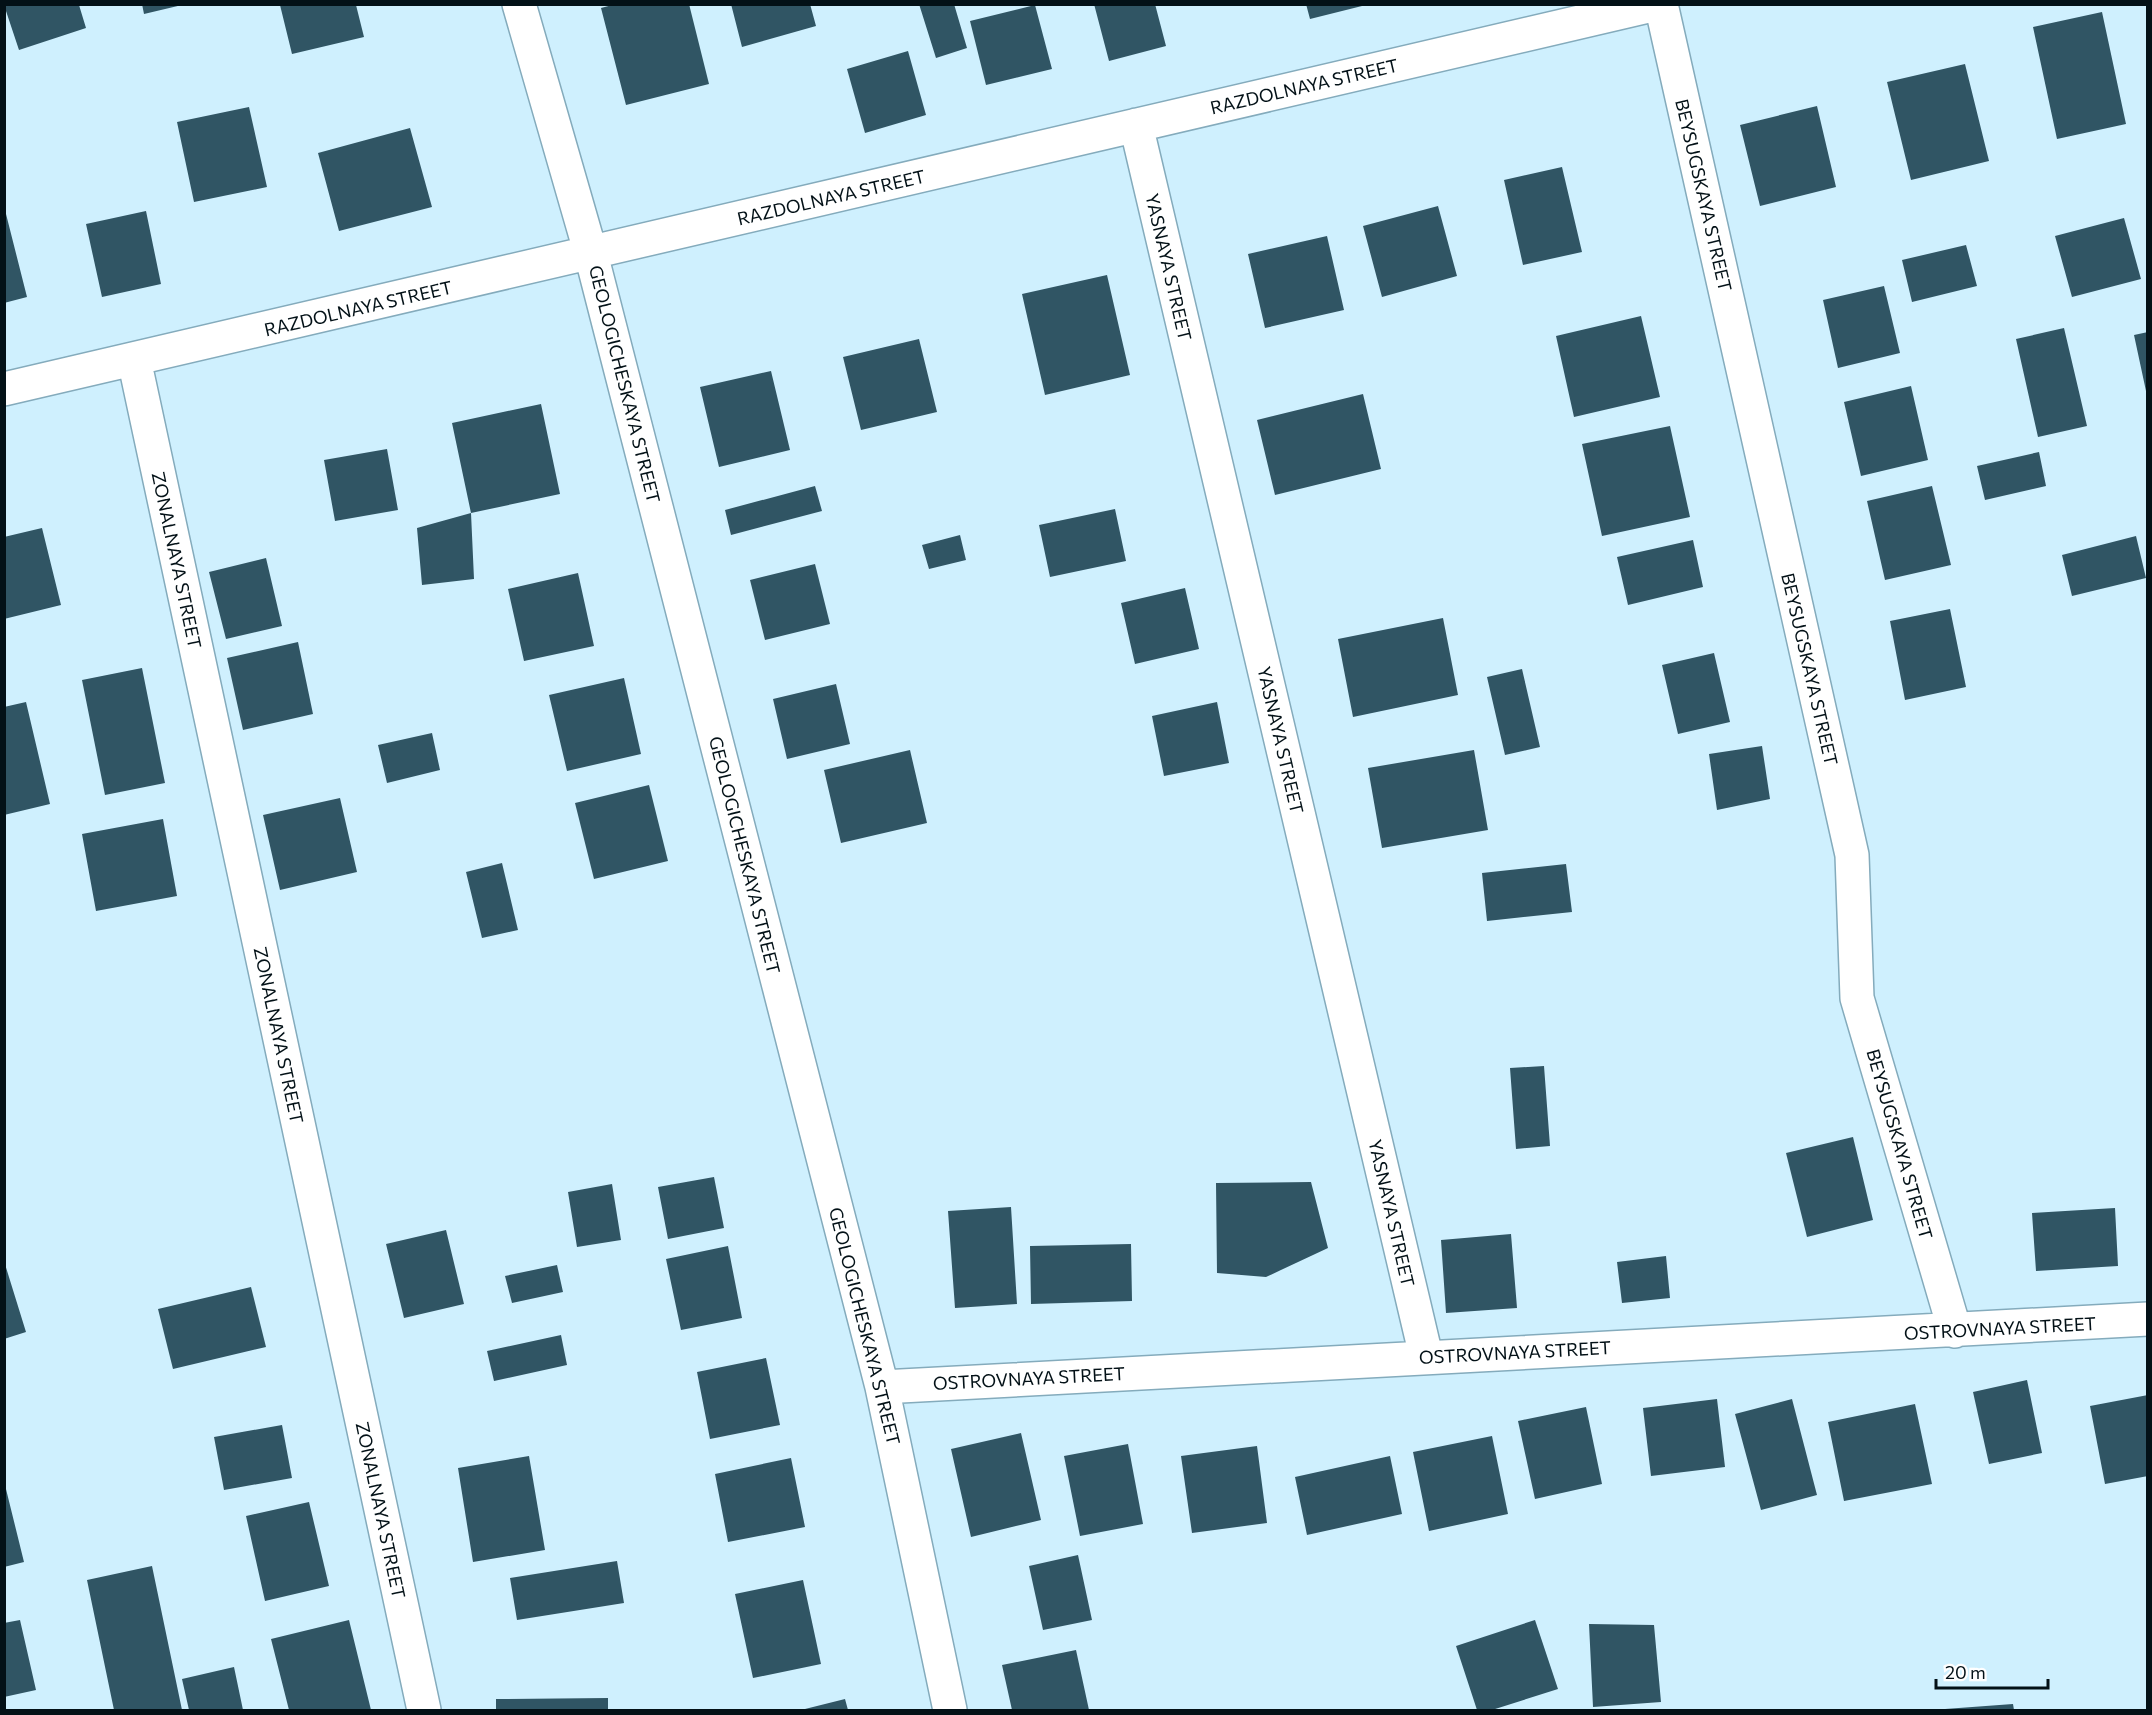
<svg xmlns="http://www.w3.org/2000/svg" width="2152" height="1715" font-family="Commissioner,sans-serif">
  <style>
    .building { fill: #305564 }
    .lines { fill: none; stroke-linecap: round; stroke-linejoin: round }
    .minor-casing { stroke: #84abbc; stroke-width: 36 }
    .minor { stroke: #fff; stroke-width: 33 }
    .labels { text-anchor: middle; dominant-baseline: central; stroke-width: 6; stroke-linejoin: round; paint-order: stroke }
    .street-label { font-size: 18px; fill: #031117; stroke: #fff }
  </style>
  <rect width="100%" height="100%" fill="#cff0fe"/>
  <path class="building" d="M142 4H181L182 5 144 14Z
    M616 4H689L709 84 626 105 601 8Z
    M731 4H810L816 26 742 47Z
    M919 4H954L967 48 936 58Z
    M1094 4H1155L1166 46 1109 61Z
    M1306 4H1366V5L1310 19Z
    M4 5H79L86 28 19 50Z
    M280 5H356L364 37 292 54Z
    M1035 5 1052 69 986 85 970 21Z
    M2102 12 2126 124 2057 139 2033 27Z
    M908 51 926 115 865 133 847 69Z
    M1965 64 1989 161 1911 180 1887 82Z
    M1817 106 1836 187 1760 206 1740 125Z
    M249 107 267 187 194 202 177 122Z
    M410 128 432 207 339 231 318 153Z
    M1562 167 1582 252 1523 265 1504 180Z
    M1438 206 1457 276 1382 297 1363 226Z
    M5 210 27 297 4 303V211Z
    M146 211 161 284 102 297 86 224Z
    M2124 218 2141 279 2072 297 2055 236Z
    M1327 236 1344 310 1265 328 1248 254Z
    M1966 245 1977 286 1912 302 1902 260Z
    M1107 275 1130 375 1045 395 1022 294Z
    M1884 286 1900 353 1838 368 1823 300Z
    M1641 316 1660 397 1574 417 1556 336Z
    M2064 328 2087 426 2038 437 2016 339Z
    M2148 332V391H2146L2134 335Z
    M919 339 937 412 861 430 843 357Z
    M771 371 790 450 719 467 700 387Z
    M1911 386 1928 460 1861 476 1844 402Z
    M1363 394 1381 469 1275 495 1257 420Z
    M541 404 560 494 471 513 452 423Z
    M1670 426 1690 517 1602 536 1582 444Z
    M387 449 398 510 335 521 324 460Z
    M2039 452 2046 486 1985 500 1977 466Z
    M815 486 822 511 731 535 725 510Z
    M1932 486 1951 565 1885 580 1867 501Z
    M1115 509 1126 561 1050 577 1039 525Z
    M471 513 474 579 422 585 417 528Z
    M42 528 61 605 4 619V537Z
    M960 535 966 560 929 569 922 545Z
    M2136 536 2146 578 2072 596 2062 555Z
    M1693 540 1703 587 1628 605 1617 557Z
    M266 558 282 626 226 639 209 572Z
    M815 564 830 624 765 640 750 580Z
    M578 573 594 646 524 661 508 589Z
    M1185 588 1199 649 1135 664 1121 603Z
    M1950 609 1966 687 1905 700 1890 621Z
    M1443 618 1458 695 1353 717 1338 639Z
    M298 642 313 714 243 730 227 658Z
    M1714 653 1730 722 1678 734 1662 665Z
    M142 668 165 783 105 795 82 680Z
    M1522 669 1540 747 1505 755 1487 677Z
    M624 678 641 754 567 771 549 695Z
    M836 684 850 744 787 759 773 699Z
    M26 702 50 804 4 815V707Z
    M1217 702 1229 763 1164 776 1152 716Z
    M432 733 440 770 387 783 378 745Z
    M1762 746 1770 799 1717 810 1709 754Z
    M910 750 927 823 841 843 824 770Z
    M1474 750 1488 830 1382 848 1368 768Z
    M649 785 668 861 594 879 575 803Z
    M340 798 357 872 280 890 263 815Z
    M163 819 177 896 96 911 82 834Z
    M502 863 518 930 482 938 466 872Z
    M1566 864 1572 912 1487 921 1482 873Z
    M1544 1066 1550 1146 1516 1149 1510 1068Z
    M1853 1137 1873 1220 1807 1237 1786 1153Z
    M714 1177 724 1228 668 1239 658 1187Z
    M1311 1182 1328 1248 1266 1277 1217 1273 1216 1183Z
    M612 1184 621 1240 577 1247 568 1192Z
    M1011 1207 1017 1304 955 1308 948 1211Z
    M2115 1208 2118 1266 2036 1271 2032 1213Z
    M446 1230 464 1304 404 1318 386 1244Z
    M1511 1234 1517 1308 1446 1313 1441 1240Z
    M1131 1244 1132 1301 1031 1304 1030 1246Z
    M728 1246 742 1318 681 1330 666 1259Z
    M1666 1256 1670 1298 1622 1303 1617 1262Z
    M4 1261 26 1332 4 1339Z
    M557 1265 563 1292 512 1303 505 1276Z
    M251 1287 266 1347 173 1369 158 1309Z
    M561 1335 567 1365 494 1381 487 1351Z
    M766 1358 780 1425 710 1439 697 1372Z
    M2027 1380 2042 1453 1989 1464 1973 1392Z
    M2148 1395V1476L2105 1484 2090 1406Z
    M1717 1399 1725 1467 1651 1476 1643 1408Z
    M1792 1399 1817 1495 1761 1510 1735 1414Z
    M1915 1404 1932 1484 1844 1501 1828 1422Z
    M1586 1407 1602 1484 1535 1499 1518 1421Z
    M282 1425 292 1478 224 1490 214 1437Z
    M1021 1433 1041 1520 971 1537 951 1449Z
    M1492 1436 1508 1514 1429 1531 1413 1452Z
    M1128 1444 1143 1524 1080 1536 1064 1456Z
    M1257 1446 1267 1523 1192 1533 1181 1456Z
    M529 1456 545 1550 473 1562 458 1468Z
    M1390 1456 1402 1514 1307 1535 1295 1477Z
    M791 1458 805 1527 728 1542 715 1474Z
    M4 1481 24 1562 4 1567Z
    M309 1502 329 1586 265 1601 246 1516Z
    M1078 1555 1092 1620 1043 1630 1029 1566Z
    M617 1561 624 1603 517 1620 510 1578Z
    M152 1566 182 1710H114L87 1580Z
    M803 1580 821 1664 753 1678 735 1594Z
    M20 1620 36 1690 4 1697V1623Z
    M349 1620 371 1710H289L271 1639Z
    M1535 1620 1558 1689 1492 1710H1477L1456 1646Z
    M1589 1624 1654 1625 1661 1702 1593 1707Z
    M1076 1650 1089 1710H1012L1002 1665Z
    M234 1667 243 1710H189L182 1679Z
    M608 1698V1710H496V1699Z
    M845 1699 848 1710H801Z
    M2013 1704 2014 1710H1945V1709Z"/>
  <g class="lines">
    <g class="minor-casing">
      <path id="minor" d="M519 4 591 254 882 1387 950 1710
        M1661 4 1852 855 1857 998 1955 1331
        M1136 125 1426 1356
        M134 359 424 1710
        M4 389 1657 4
        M882 1387 2148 1319"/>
    </g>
    <use href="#minor" class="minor"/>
  </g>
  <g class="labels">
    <g class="street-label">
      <text transform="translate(1304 86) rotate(-13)">RAZDOLNAYA STREET</text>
      <text transform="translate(1704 195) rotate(77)">BEYSUGSKAYA STREET</text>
      <text transform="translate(831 197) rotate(-13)">RAZDOLNAYA STREET</text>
      <text transform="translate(1169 267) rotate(77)">YASNAYA STREET</text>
      <text transform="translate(358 308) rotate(-13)">RAZDOLNAYA STREET</text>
      <text transform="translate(625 384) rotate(76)">GEOLOGICHESKAYA STREET</text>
      <text transform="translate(177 560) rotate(78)">ZONALNAYA STREET</text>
      <text transform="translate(1810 669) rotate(77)">BEYSUGSKAYA STREET</text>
      <text transform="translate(1281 740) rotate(77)">YASNAYA STREET</text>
      <text transform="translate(745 855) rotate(76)">GEOLOGICHESKAYA STREET</text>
      <text transform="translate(279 1035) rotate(78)">ZONALNAYA STREET</text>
      <text transform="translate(1900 1144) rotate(74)">BEYSUGSKAYA STREET</text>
      <text transform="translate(1392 1213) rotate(77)">YASNAYA STREET</text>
      <text transform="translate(865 1326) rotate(76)">GEOLOGICHESKAYA STREET</text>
      <text transform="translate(2000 1328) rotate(-3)">OSTROVNAYA STREET</text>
      <text transform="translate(1515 1352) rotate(-3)">OSTROVNAYA STREET</text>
      <text transform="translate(1029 1378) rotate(-3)">OSTROVNAYA STREET</text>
      <text transform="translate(381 1510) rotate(78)">ZONALNAYA STREET</text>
    </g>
  </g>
  <rect width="2152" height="1715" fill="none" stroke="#031117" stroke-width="12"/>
  <path d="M1936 1679v9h112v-9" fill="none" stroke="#031117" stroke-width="3"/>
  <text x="1945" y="1679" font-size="18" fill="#031117" stroke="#ffffff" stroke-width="4.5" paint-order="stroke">20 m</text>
</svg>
